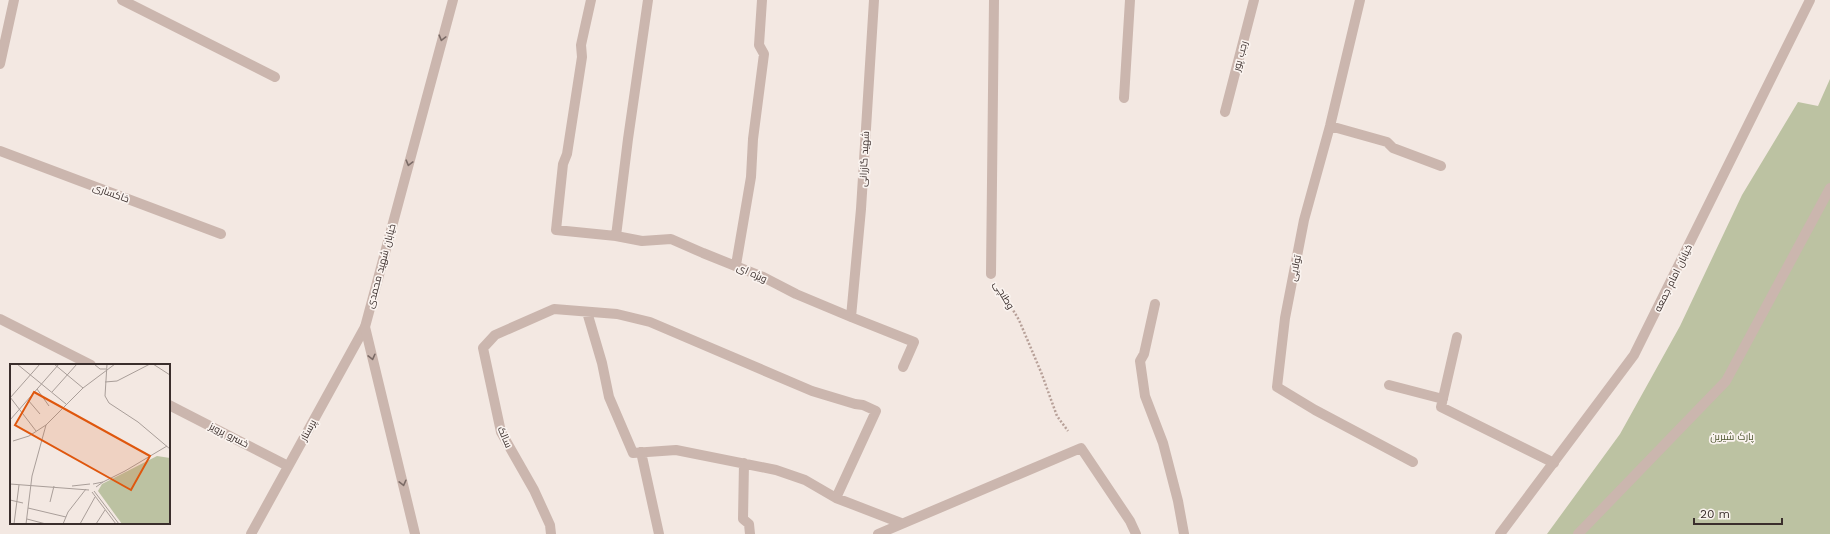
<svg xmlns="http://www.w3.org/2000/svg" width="1830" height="534" font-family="'Work Sans',Cairo,sans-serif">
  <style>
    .green { fill: #bcc2a2 }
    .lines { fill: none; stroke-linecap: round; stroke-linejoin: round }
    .path { stroke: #b7a098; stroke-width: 2.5; stroke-dasharray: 2 2; stroke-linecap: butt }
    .service { stroke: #cbb6ae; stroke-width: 10 }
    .minor { stroke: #cbb6ae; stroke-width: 10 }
    .tertiary { stroke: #cbb6ae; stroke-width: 10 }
    .oneway { stroke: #7b6b66 }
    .labels { text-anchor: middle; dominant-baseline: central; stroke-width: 3.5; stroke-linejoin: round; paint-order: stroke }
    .street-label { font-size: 10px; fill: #3a2e2c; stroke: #faf3ef }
    .park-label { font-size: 10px; fill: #4f5731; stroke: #faf3ef }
    .inset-road { fill: none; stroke: #a99e99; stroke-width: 1 }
    .view { fill: #df570e; fill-opacity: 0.15; stroke: #df570e; stroke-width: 2 }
    .inset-edge { fill: none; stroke: #3a2e2c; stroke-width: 2 }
  </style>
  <rect width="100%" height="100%" fill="#f3e8e2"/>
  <path class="green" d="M1830 79V534H1547L1620 434 1680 326 1742 195 1798 102 1818 106Z"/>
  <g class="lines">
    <path class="path" d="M1001 290 1019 320 1041 372 1057 416 1068 431"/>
    <path class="service" d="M591 0 581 45 582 57 567 154 563 164 556 230 616 236 642 241 671 239 703 253 763 277 796 294 851 317 914 342 903 367
      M1360 0 1330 126 1304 220 1285 318 1277 387 1315 410 1413 462
      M1124 98 1130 0
      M1225 112 1254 0
      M1330 126 1387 142 1393 148 1441 166
      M616 236 628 139 648 0
      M736 265 751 177 753 139 764 54 759 45 762 0
      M991 274 994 0
      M1155 304 1144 354 1140 361 1145 396 1163 443 1178 501 1184 534
      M587 312 602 363 609 397 633 453 676 450 776 470 805 480 836 498 901 523
      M851 317 861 209 874 0
      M1457 337 1441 407 1554 463
      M1389 385 1443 399
      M641 452 659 534
      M744 463 743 519 749 524 750 534
      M551 534 550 525 534 490 501 432 483 348 495 335 554 309 617 314 650 322 812 391 855 404 863 405 876 411 836 498
      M878 534 1081 448 1130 521 1136 534
      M1578 534 1726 381 1830 188"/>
    <path class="minor" d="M122 0 275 77
      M0 151 221 234
      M0 319 91 365
      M169 405 288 466
      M251 534 365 327"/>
    <path class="tertiary" d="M0 64 14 0
      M415 534 365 327 453 0
      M1500 534 1634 355 1810 0"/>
  </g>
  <defs><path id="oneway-chevron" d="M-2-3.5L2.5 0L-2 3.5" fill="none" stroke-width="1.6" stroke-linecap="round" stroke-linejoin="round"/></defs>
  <g class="oneway">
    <use href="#oneway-chevron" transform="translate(442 38) rotate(105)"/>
    <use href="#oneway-chevron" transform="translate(409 163) rotate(105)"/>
    <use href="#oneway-chevron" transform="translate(372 357) rotate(76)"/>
    <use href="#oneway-chevron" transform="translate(403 483) rotate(76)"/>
  </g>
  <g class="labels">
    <g class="street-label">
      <text transform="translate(1240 56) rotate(-75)">رجب پور</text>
      <text transform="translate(864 159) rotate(-87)">شهید گازرانی</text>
      <text transform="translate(111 193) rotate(20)">خاکساری</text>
      <text transform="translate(381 266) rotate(-75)">خیابان شهید محمدی</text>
      <text transform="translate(1295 268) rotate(-79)">تولایی</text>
      <text transform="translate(752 273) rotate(24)">ویژه ای</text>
      <text transform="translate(1673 278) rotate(-64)">خیابان امام جمعه</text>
      <text transform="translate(1004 295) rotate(59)">وطنچی</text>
      <text transform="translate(308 430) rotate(-61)">پرستار</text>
      <text transform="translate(229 435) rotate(27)">خسرو پرویز</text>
      <text transform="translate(505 437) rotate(67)">سالک</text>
    </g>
    <g class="park-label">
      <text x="1732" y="436">پارک شیرین</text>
    </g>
  </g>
  <g transform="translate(10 364)">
    <rect width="160" height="160" fill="#f3e8e2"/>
    <path d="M147 92 160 94V160H112L88 127 92 120Z" fill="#bcc2a2"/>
    <path class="inset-road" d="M7 0 56 40M44 0 73 24M84 0 90 5H96M97 0 95 32 99 39 128 58 160 85M143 0 160 11M95 18 107 17 140 0M27 25 39 42M42 28 67 0M0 33 26 67M0 34 30 0M18 36 30 50M0 56 49 0M3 77 19 72 36 61M93 118 115 107 157 82M0 120 79 126M83 120 93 118 86 123M62 122 80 120M84 127 109 160M82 128 106 160M0 136 13 139M40 138 44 122M18 144 56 153M17 155 36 160M4 160 9 121M16 160 22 112 36 61 73 24 105 0M53 160 58 148 76 125M70 160 85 133M86 160 95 146"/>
    <path class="view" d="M24 28 140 92 121 126 5 61Z"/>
    <rect width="160" height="160" class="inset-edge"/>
  </g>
  <path d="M1694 518v6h88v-6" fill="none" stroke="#3a2e2c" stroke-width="2"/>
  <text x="1700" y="518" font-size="12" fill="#3a2e2c" stroke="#faf3ef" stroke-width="3" paint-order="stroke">20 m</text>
</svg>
